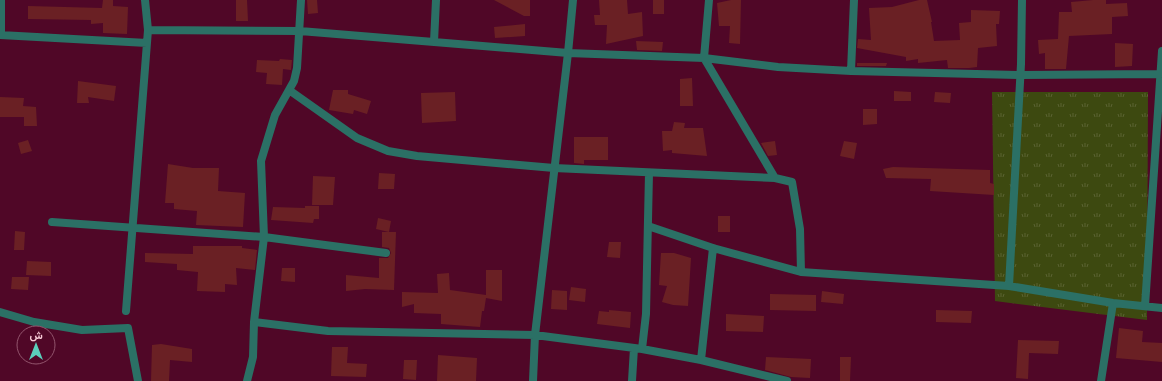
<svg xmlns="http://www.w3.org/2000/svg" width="1162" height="381" font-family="'PT Sans Narrow',Vazirmatn,sans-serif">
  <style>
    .grass { fill: url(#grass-tufts) }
    .building { fill: #6a2024 }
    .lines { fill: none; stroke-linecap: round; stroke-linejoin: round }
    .street { stroke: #2b7065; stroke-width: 8 }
  </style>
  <defs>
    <pattern id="grass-tufts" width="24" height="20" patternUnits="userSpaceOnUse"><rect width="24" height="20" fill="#3d4910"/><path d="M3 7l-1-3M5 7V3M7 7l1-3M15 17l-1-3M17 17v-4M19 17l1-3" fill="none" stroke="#5a6232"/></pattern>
  </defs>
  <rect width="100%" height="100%" fill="#500727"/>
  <path class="grass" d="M992 92H1148L1147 320 995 301Z"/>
  <path class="building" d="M103 0H113V6L128 7 127 34 103 33V23L91 24V20L28 19V6L102 8Z
    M236 0H247L248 21H236Z
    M307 0H317L318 13 308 14Z
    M494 0H530V16H524Z
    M599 0H627L628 14 642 12 643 36 606 44 607 25H595L594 15H600Z
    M653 0H664V14H653Z
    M731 0H741L740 44 729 43 730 26H719L717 3Z
    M919 0H927L932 22H931L934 41 960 40 959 23 971 22V10L1000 11 999 24H996L997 46 978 48 977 67 969 68H948L947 60 918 63V59L906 61V57L857 48 858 39 871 40 869 8 892 7Z
    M1093 0H1106V4L1127 3 1128 16 1112 17V34L1069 36 1066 69H1045V53L1039 54 1038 40 1058 39 1059 12H1072L1071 2Z
    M525 24V36L495 38 494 27Z
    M636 41 663 42 662 51 637 50Z
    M1115 43 1133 44 1132 66 1115 67Z
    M280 59 292 60 291 70 283 69 282 85 266 84 267 73 256 72 257 60 279 61Z
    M857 63H887L886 66H857Z
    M692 78 693 106H680V79Z
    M78 81 116 86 114 101 88 97 89 103H77Z
    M333 90H348V94L371 101 367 114 354 110 353 114 329 110Z
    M894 91 911 92V101H894Z
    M455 92 456 121 422 123 421 93Z
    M935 92 951 93 950 103 934 102Z
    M0 97 24 98 23 106 36 107 37 126H24V117H0Z
    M863 109H877V124L863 125Z
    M674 122 685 123 684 128H703L707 156 672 153V150L663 151 662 131H672Z
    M574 137H608V160H584V164L574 163Z
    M28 140 32 151 21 154 18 143Z
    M775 141 777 155 768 156 761 143Z
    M844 141 857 143 854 159 840 156Z
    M168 164 193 168H219L218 191 245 193 243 227 196 225 197 211 174 209V203H165Z
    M893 167 990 170V183L994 184V195L930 191 931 179 886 178 883 169Z
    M379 173 395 174 394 189H378Z
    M313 176 335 177 333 205H312Z
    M305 206H319V219H314L313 223 271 220 273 207 305 208Z
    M718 216H730V232H718Z
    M378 218 391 221 389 232 376 229Z
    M15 231 25 232 24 250H14Z
    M382 232H396L394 290 365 289 346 291V275L379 278V258H388L391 253 389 248 382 247Z
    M609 242H621L620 258 607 257Z
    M193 246H242V248L257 250 255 270 236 268 237 285 225 284V292L197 291 198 272 177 270V264L145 262V253L193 254Z
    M661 253H674L691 258 688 306 673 305 662 302 667 286 659 285Z
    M27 261 51 262V276L26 275Z
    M282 268H295V282L281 281Z
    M486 270H502V301L486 298 484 311H482L480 327 441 324V314L414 313V304L402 307V292L438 293 437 274 449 273 450 290 486 295Z
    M12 277H29L28 290 11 289Z
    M571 287 586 289 585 302 569 300Z
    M552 290 567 291V310L551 309Z
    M822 291 844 294 843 304 821 302Z
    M770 294 816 295V311L770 310Z
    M609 310 631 312 630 328 597 324 599 311 609 312Z
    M936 310 972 311 971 323 936 322Z
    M726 314 764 316 763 332 726 331Z
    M1119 328 1143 331 1142 342 1162 343V362L1116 358Z
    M1018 340 1059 341 1058 354 1029 353 1028 379 1016 378Z
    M161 344 192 349V362L170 360 169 381H151L152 345Z
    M332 347H348L347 363 367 364 366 377 331 376Z
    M438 355 477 358 476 381H437Z
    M766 357 811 359 810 378 791 377 765 370Z
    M840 357H851L850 381H840Z
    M404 360H417L416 380 403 379Z"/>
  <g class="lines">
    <path class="street" d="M1 0V35
      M709 0 704 58 775 178 792 182 800 229 801 272
      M148 30 300 31 568 53 704 58 778 67 851 71 1020 75 1159 74
      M0 35 147 43
      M434 42 436 0
      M851 71 854 0
      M289 90 357 138 388 151 417 156 554 168 775 178
      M52 222 264 237 386 253
      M648 226 713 248 801 272 1009 286 1113 303 1162 308
      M1009 286 1021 64 1022 0
      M1145 306 1162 51
      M126 311 148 30 145 0
      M0 312 34 322 82 330 128 328 138 381
      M254 322 328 331 535 335 642 349 701 360 787 381
      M642 349 646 314 649 173
      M701 360 713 248
      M247 381 253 357 254 322 264 237 261 161 275 115 294 81 297 68 301 0
      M533 381 535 335 568 53 573 0
      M632 381 634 348
      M1101 381 1113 303"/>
  </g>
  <g transform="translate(36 345)"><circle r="19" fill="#500727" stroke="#93556d"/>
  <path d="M0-3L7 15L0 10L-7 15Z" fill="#5bcebb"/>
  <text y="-6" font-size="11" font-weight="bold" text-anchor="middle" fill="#f7cad6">ش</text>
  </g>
</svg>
